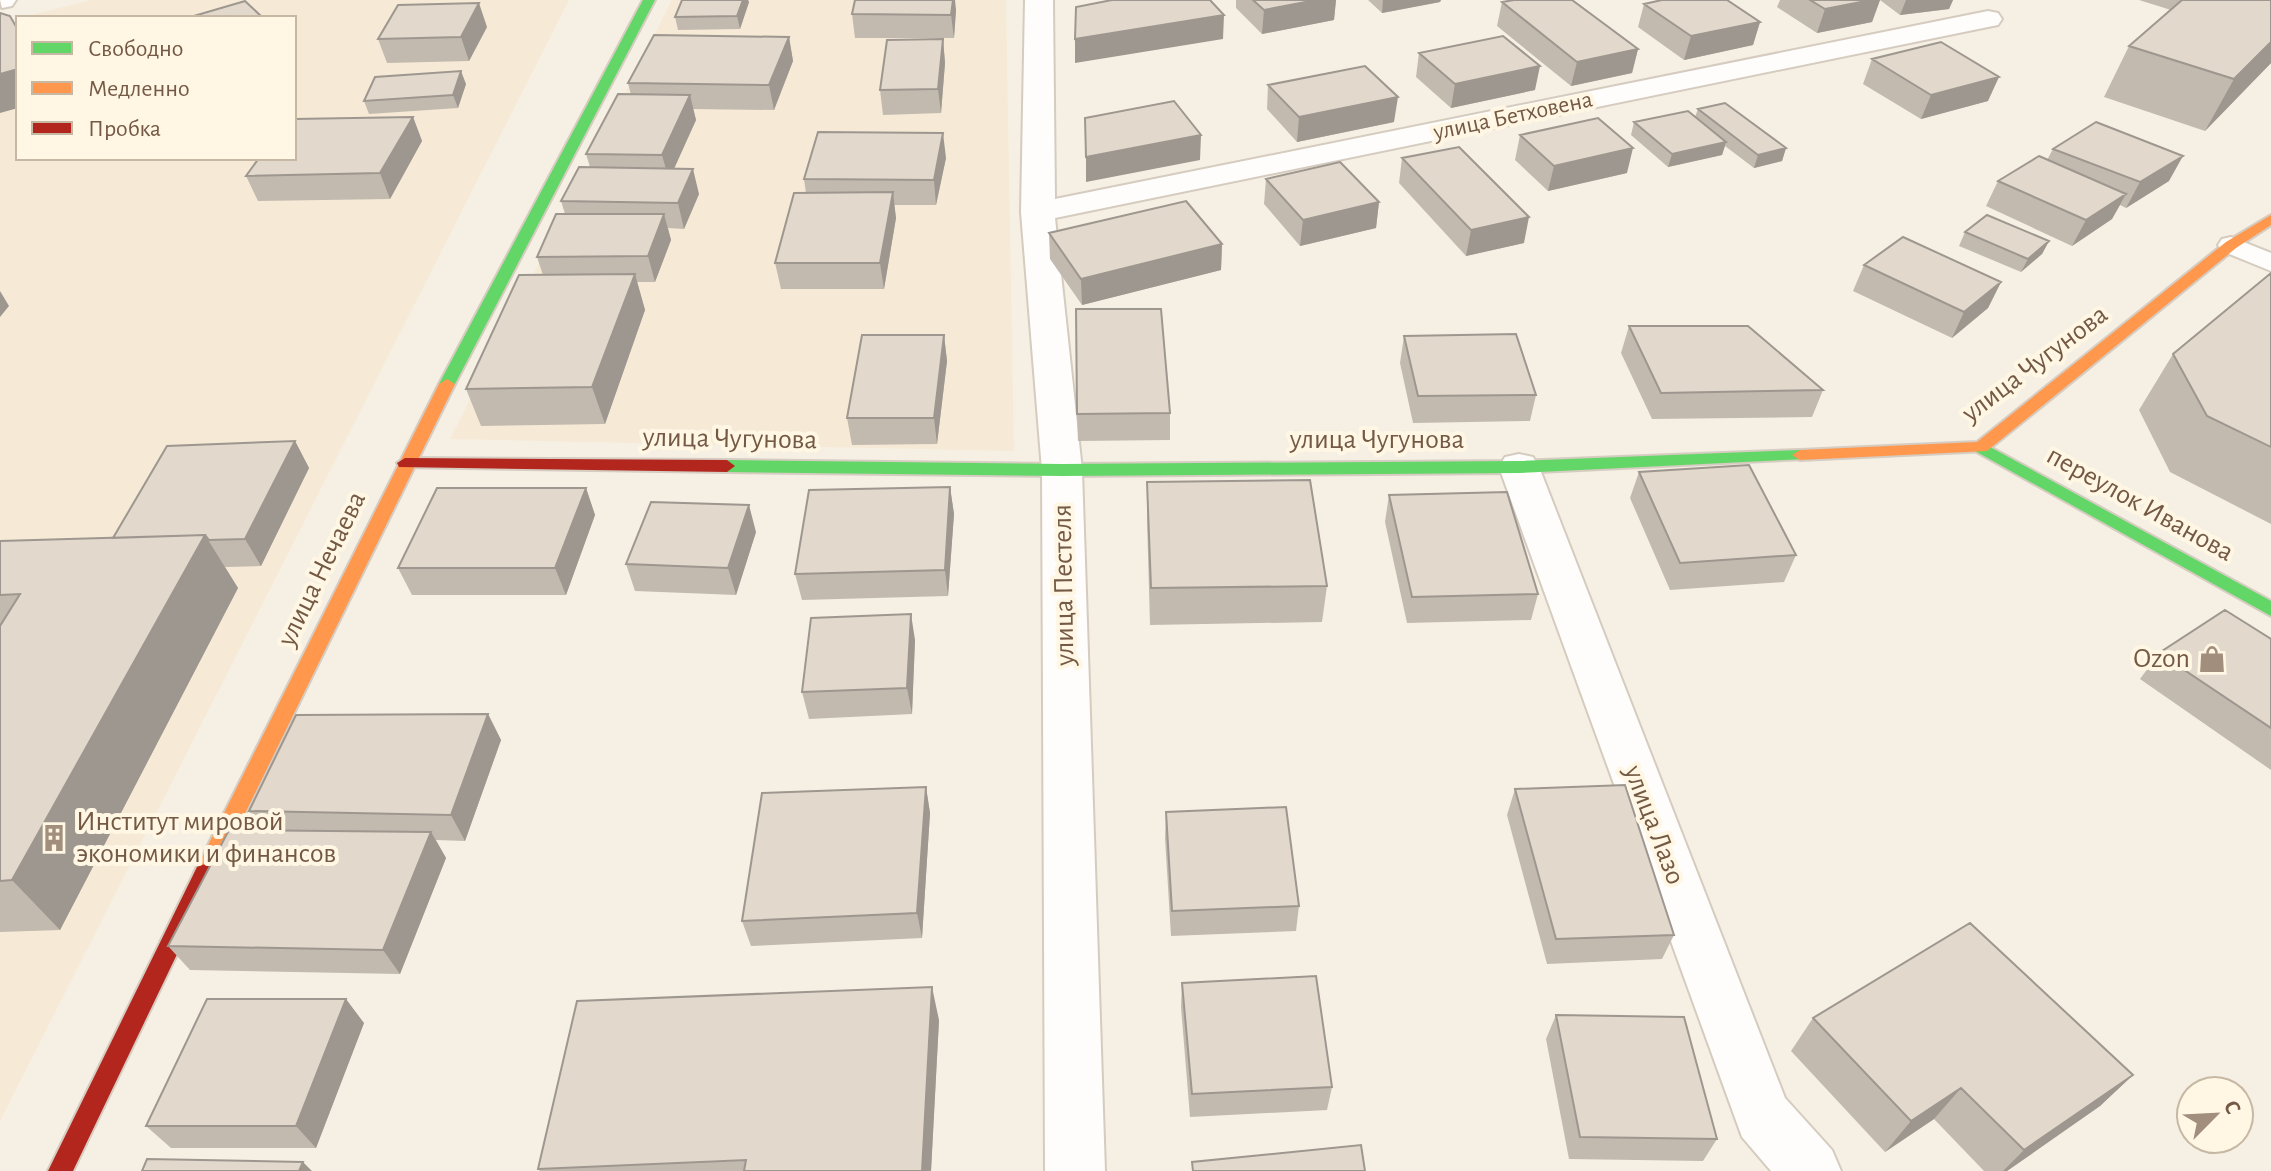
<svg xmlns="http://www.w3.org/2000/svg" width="2271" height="1171" font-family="'Alegreya Sans',sans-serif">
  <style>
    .residential { fill: #f6ead6 }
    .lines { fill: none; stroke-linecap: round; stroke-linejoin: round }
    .lane-casing { stroke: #d5cbbf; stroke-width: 4 }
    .street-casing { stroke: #d5cbbf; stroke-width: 4 }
    .fast-casing { stroke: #d6ccc1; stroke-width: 4 }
    .slow-casing { stroke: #d6ccc1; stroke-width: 4 }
    .jam-casing { stroke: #d6ccc1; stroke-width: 4 }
    .lane { fill: #fefdfb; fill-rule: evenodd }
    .street { fill: #fefdfb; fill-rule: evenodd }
    .fast { fill: #63d668; fill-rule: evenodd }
    .slow { fill: #ff974d; fill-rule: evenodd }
    .jam { fill: #b3261e; fill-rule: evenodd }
    .wall { fill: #c2baaf }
    .shaded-wall { fill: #9e978f }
    .building { fill: #e2d8cc; stroke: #9e978f; stroke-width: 2 }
    .labels { text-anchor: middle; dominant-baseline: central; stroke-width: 8; stroke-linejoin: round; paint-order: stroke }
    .far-street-label { font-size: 24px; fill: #745944; stroke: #fff7e4 }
    .street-label { font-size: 28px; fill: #745944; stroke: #fff7e4 }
    .poi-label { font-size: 28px; fill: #745944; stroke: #fff7e4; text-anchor: end }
  </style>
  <rect width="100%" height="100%" fill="#f6f0e4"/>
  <path class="residential" d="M91 0H569L0 1121V23L18 18V158H294V18H19Z
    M672 0H1006L1014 451 450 439Z"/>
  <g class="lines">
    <g class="lane-casing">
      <path id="lane" d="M2231 237 2271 253V271L2222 251 2218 245 2222 239Z"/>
    </g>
    <g class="street-casing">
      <path id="street" d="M0 0H16L12 6 2 8Z
        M1025 0H1053L1055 199 1988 11 1998 13 2002 19 1998 25 1988 27 1055 218 1082 470 1105 1171H1045L1042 470 1021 212Z
        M1519 454 1533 457 1539 467 1785 1098 1832 1150 1841 1171H1771L1742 1137 1499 467 1505 457Z"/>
    </g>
    <g class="fast-casing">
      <path id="fast" d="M643 0H655L455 384 447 389 441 387 439 384Z
        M1981 442 2271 601V616L1975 451 1973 447Z
        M1800 450 1806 451 1808 455 1806 459 1519 473 1062 476 727 472 719 466 727 460 1062 464 1519 461Z"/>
    </g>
    <g class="slow-casing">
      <path id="slow" d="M2271 215V225L2236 248 1987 451 1800 460 1792 455 1800 450 1977 442 2226 242Z
        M447 379 455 384 213 879 205 882 197 879 194 873 197 867 439 384Z"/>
    </g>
    <g class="jam-casing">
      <path id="jam" d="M405 458 727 460 735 466 727 472 399 467 397 463Z
        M205 864 213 867 216 873 73 1171H48L197 867Z"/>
    </g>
    <use href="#lane" class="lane"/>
    <use href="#street" class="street"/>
    <use href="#fast" class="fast"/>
    <use href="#slow" class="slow"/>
    <use href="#jam" class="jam"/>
  </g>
  <path class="wall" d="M682 0H748L749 2 740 29 678 30 675 17Z
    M1236 0H1336L1334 20 1262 34 1236 8Z
    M1368 0H1441L1440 2 1382 13Z
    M1780 0H1880L1872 22 1817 33 1777 7Z
    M1880 0H1953L1949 9 1900 15Z
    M2139 0H2271V63L2205 131 2104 97 2129 46 2171 10Z
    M1502 2 1638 49 1632 73 1571 86 1497 26Z
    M1644 4 1760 22 1753 45 1684 60 1638 27Z
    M956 10 954 38H855L852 14Z
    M487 27 469 61 387 63 378 39Z
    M789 37 793 61 774 110 693 109 696 120 674 168 699 194 684 229 668 228 671 240 655 282H637L645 310 605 424 481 426 466 389 543 275 537 257 565 214 561 201 590 167 586 154 631 95 628 83Z
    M943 39 945 63 941 113 883 115 880 90Z
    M1419 53 1535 90 1451 108 1416 77Z
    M1872 59 1988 101 1921 119 1863 84Z
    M466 84 458 108 369 114 364 101Z
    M1268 85 1394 122 1297 142 1267 109Z
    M1698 109 1786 148 1782 161 1754 168 1725 146 1722 155 1668 167 1631 135 1634 122 1695 117Z
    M413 117 422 141 390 199 258 201 246 176Z
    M1520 135 1627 173 1548 191 1515 160Z
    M2053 149 2169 181 2126 208 2120 205 2112 219 2072 246 1986 206 1998 181 2047 160Z
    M946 158 936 205H894L896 218 884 289H781L775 263 806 193 804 179Z
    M1402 158 1524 243 1466 256 1399 183Z
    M1266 179 1379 202 1376 228 1300 246 1264 204Z
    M1965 232 2049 241 2042 254 2021 272 1959 246Z
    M1049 233 1222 244 1221 270 1082 305 1050 259Z
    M1864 265 2001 282 1988 308 1952 338 1853 291Z
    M2271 273V524L2170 472 2139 410 2173 354Z
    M1629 326 1823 390 1812 417 1652 419 1621 353Z
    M944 335 947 361 937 444 852 445 847 418Z
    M1404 336 1536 395 1530 421 1413 423 1400 363Z
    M1170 413V440L1078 441 1077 414Z
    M295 441 309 468 261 566 225 567 238 588 60 930 0 932V541L113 538Z
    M1639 472 1796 555 1784 582 1670 590 1630 498Z
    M1147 482 1327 586 1322 622 1150 625 1147 519Z
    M950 487 954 514 948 596 802 600 795 574Z
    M586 488 595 515 566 595H412L398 568Z
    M1389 495 1538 594 1531 620 1407 623 1385 522Z
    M756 532 736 595 635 591 626 564Z
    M2271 639V770L2140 679 2159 653Z
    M915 640 912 714 809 719 802 692Z
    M488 714 501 740 465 841 436 840 446 858 400 974 190 970 168 946 263 830 249 811Z
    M926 787 930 813 922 938 751 946 742 921Z
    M1515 789 1674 935 1662 959 1547 964 1507 815Z
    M1166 812 1299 906 1296 931 1171 936 1165 838Z
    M1182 983 1332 1087 1327 1110 1190 1117 1181 1007Z
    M1556 1015 1717 1139 1703 1161 1569 1159 1546 1039Z
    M1813 1018 2133 1075 2100 1106 2007 1171H1984L1934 1119 1885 1152 1791 1051Z
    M939 1020 931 1171H540L538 1169Z
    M364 1023 316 1148H171L146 1126Z"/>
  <path class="shaded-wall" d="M743 0H748L749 2 740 29 737 16Z
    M953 0H955L956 10 954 38 951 15Z
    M1316 0H1336L1334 20 1262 34 1264 10Z
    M1383 0H1441L1440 2 1382 13Z
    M1871 0H1880L1872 22 1817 33 1825 9Z
    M1906 0H1953L1949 9 1900 15Z
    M479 3 487 27 469 61 461 37Z
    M1224 15 1223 39 1075 63V39Z
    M1760 22 1753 45 1684 60 1691 36Z
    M789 37 793 61 774 110 769 85Z
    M943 39 945 63 941 113 938 89Z
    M2271 42V63L2205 131 2234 79Z
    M1638 49 1632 73 1571 86 1577 62Z
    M1540 66 1535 90 1451 108 1455 84Z
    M18 69V108L0 113V74Z
    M461 71 466 84 458 108 453 95Z
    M1999 77 1988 101 1921 119 1931 95Z
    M690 95 696 120 669 180 662 155Z
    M1398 97 1394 122 1297 142 1299 117Z
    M413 117 422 141 390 199 380 173Z
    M943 133 946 158 936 205 934 180Z
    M1201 135 1200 160 1086 182V157Z
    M1726 142 1722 155 1668 167 1672 154Z
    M1633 148 1627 173 1548 191 1554 166Z
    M1786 148 1782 161 1754 168 1758 155Z
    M2183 156 2169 181 2126 208 2140 182Z
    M693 169 699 194 684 229 678 203Z
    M893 192 896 218 884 289 880 263Z
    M2126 194 2112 219 2072 246 2086 220Z
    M1379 202 1376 228 1300 246 1303 220Z
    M664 214 671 240 655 282 648 256Z
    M1529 217 1524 243 1466 256 1471 230Z
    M2049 241 2042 254 2021 272 2028 259Z
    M1222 244 1221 270 1082 305 1081 279Z
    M635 274 645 310 605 424 592 387Z
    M2001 282 1988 308 1952 338 1964 312Z
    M0 291 9 306 0 317Z
    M944 335 947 361 937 444 934 418Z
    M295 441 309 468 261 566 245 539Z
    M950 487 954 514 948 596 945 570Z
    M586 488 595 515 566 595 555 568Z
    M749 505 756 532 736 595 728 568Z
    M205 535 238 588 60 930 12 880Z
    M911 614 915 640 912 714 907 688Z
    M488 714 501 740 465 841 451 815Z
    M926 787 930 813 922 938 917 913Z
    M431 832 446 858 400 974 383 950Z
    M932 987 939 1020 931 1171H922Z
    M346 999 364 1023 316 1148 296 1126Z
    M2133 1075 2100 1106 2007 1171H2003L2024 1150Z
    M1961 1088 1934 1119 1885 1152 1911 1121Z
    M303 1162 312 1171H299Z"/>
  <path class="building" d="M682 0H743L737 16 675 17Z
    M855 0H953L951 15 852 14Z
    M1112 0H1210L1224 15 1075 39 1076 7Z
    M1253 0H1316L1264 10Z
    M1514 0H1572L1638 49 1577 62 1502 2Z
    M1662 0H1727L1760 22 1691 36 1644 4Z
    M1810 0H1871L1825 9Z
    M2182 0H2271V42L2234 79 2129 46Z
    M245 1 263 18H187Z
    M479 3 461 37 378 39 398 5Z
    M0 13 10 16 18 30V69L0 74Z
    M654 35 789 37 769 85 628 83Z
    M1503 36 1540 66 1455 84 1419 53Z
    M943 39 938 89 880 90 887 40Z
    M1941 42 1999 77 1931 95 1872 59Z
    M1365 66 1398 97 1299 117 1268 85Z
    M461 71 453 95 364 101 375 77Z
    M618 94 690 95 662 155 586 154Z
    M1174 101 1201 135 1086 157 1085 118Z
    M1725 103 1786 148 1758 155 1698 109Z
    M1688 111 1726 142 1672 154 1634 122Z
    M413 117 380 173 246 176 259 158H294V119Z
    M1598 118 1633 148 1554 166 1520 135Z
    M2096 122 2183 156 2140 182 2053 149Z
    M818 132 943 133 934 180 804 179Z
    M1459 147 1529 217 1471 230 1402 158Z
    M2039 156 2126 194 2086 220 1998 181Z
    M1340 162 1379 202 1303 220 1266 179Z
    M579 167 693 169 678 203 561 201Z
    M893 192 880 263H775L794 193Z
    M1186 201 1222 244 1081 279 1049 233Z
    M556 214H664L648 256 537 257Z
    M1987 215 2049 241 2028 259 1965 232Z
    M1903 237 2001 282 1964 312 1864 265Z
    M2271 273V447L2207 416 2173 354Z
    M635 274 592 387 466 389 519 275Z
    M1076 309H1161L1170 413 1077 414Z
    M1629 326H1748L1823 390 1661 393Z
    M1516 334 1536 395 1418 396 1404 336Z
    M862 335H944L934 418H847Z
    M295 441 245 539 209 540 205 535 113 538 167 446Z
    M1749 465 1796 555 1680 563 1639 472Z
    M1310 480 1327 586 1151 588 1147 482Z
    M950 487 945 570 795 574 809 490Z
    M437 488H586L555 568H398Z
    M1507 492 1538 594 1412 597 1389 495Z
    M651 502 749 505 728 568 626 564Z
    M205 535 12 880 0 881V626L20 594 0 595V541Z
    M2225 610 2271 639V728L2159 653Z
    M911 614 907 688 802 692 811 618Z
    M488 714 451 815 249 811 296 715Z
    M1625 785 1674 935 1556 939 1515 789Z
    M926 787 917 913 742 921 762 793Z
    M1286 807 1299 906 1172 911 1166 812Z
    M229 830 431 832 383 950 168 946Z
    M1970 923 2133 1075 2024 1150 1961 1088 1911 1121 1813 1018Z
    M1316 976 1332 1087 1192 1094 1182 983Z
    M932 987 922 1171H744L746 1160 538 1169 577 1001Z
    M207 999H346L296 1126H146Z
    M1556 1015 1684 1017 1717 1139 1580 1137Z
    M1361 1145 1365 1171H1193L1192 1162Z
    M147 1159 303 1162 299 1171H142Z"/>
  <defs>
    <g id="shop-bare" transform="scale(2.16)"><path d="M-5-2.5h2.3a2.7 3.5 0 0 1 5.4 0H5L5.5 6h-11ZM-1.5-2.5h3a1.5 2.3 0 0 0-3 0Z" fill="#a28e7c" stroke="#fff7e4" stroke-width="2.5" paint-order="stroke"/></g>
    <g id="building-bare" transform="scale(2.16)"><path d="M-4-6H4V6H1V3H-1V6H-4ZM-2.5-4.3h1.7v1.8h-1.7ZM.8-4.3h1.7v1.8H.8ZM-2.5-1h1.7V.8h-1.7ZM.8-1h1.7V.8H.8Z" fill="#a28e7c" stroke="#fff7e4" stroke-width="2.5" paint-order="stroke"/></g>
  </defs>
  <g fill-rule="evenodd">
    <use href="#shop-bare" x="2212" y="659"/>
    <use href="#building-bare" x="54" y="838"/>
  </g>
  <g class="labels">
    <g class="far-street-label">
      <text transform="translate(1513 116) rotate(-12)">улица Бетховена</text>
    </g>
    <g class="street-label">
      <text transform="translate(2035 364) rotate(-37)">улица Чугунова</text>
      <text transform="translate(730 439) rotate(1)">улица Чугунова</text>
      <text x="1377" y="440">улица Чугунова</text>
      <text transform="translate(2140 504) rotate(29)">переулок Иванова</text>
      <text transform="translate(322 569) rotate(-64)">улица Нечаева</text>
      <text transform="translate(1064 585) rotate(-91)">улица Пестеля</text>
      <text transform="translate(1654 825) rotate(69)">улица Лазо</text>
    </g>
    <g class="poi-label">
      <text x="2190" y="659">Ozon</text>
      <text x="76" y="822" text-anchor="start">Институт мировой<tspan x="76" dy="32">экономики и финансов</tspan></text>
    </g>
  </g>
  <rect x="16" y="16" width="280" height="144" fill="#fff7e4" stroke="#c7b8a4" stroke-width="2"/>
  <rect x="32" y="42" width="40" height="12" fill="#63d668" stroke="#c7b8a4" stroke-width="2"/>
  <text x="88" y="56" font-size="24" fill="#745944">Свободно</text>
  <rect x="32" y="82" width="40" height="12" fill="#ff974d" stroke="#c7b8a4" stroke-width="2"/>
  <text x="88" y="96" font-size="24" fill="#745944">Медленно</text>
  <rect x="32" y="122" width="40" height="12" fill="#b3261e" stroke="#c7b8a4" stroke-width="2"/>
  <text x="88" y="136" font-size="24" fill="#745944">Пробка</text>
  <g transform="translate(2215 1115) rotate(66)"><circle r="38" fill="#fff7e4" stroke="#c7b8a4" stroke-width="2"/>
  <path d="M0-6L14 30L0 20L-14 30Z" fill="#a28e7c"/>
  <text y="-12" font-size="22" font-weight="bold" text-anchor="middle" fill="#745944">С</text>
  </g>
</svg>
